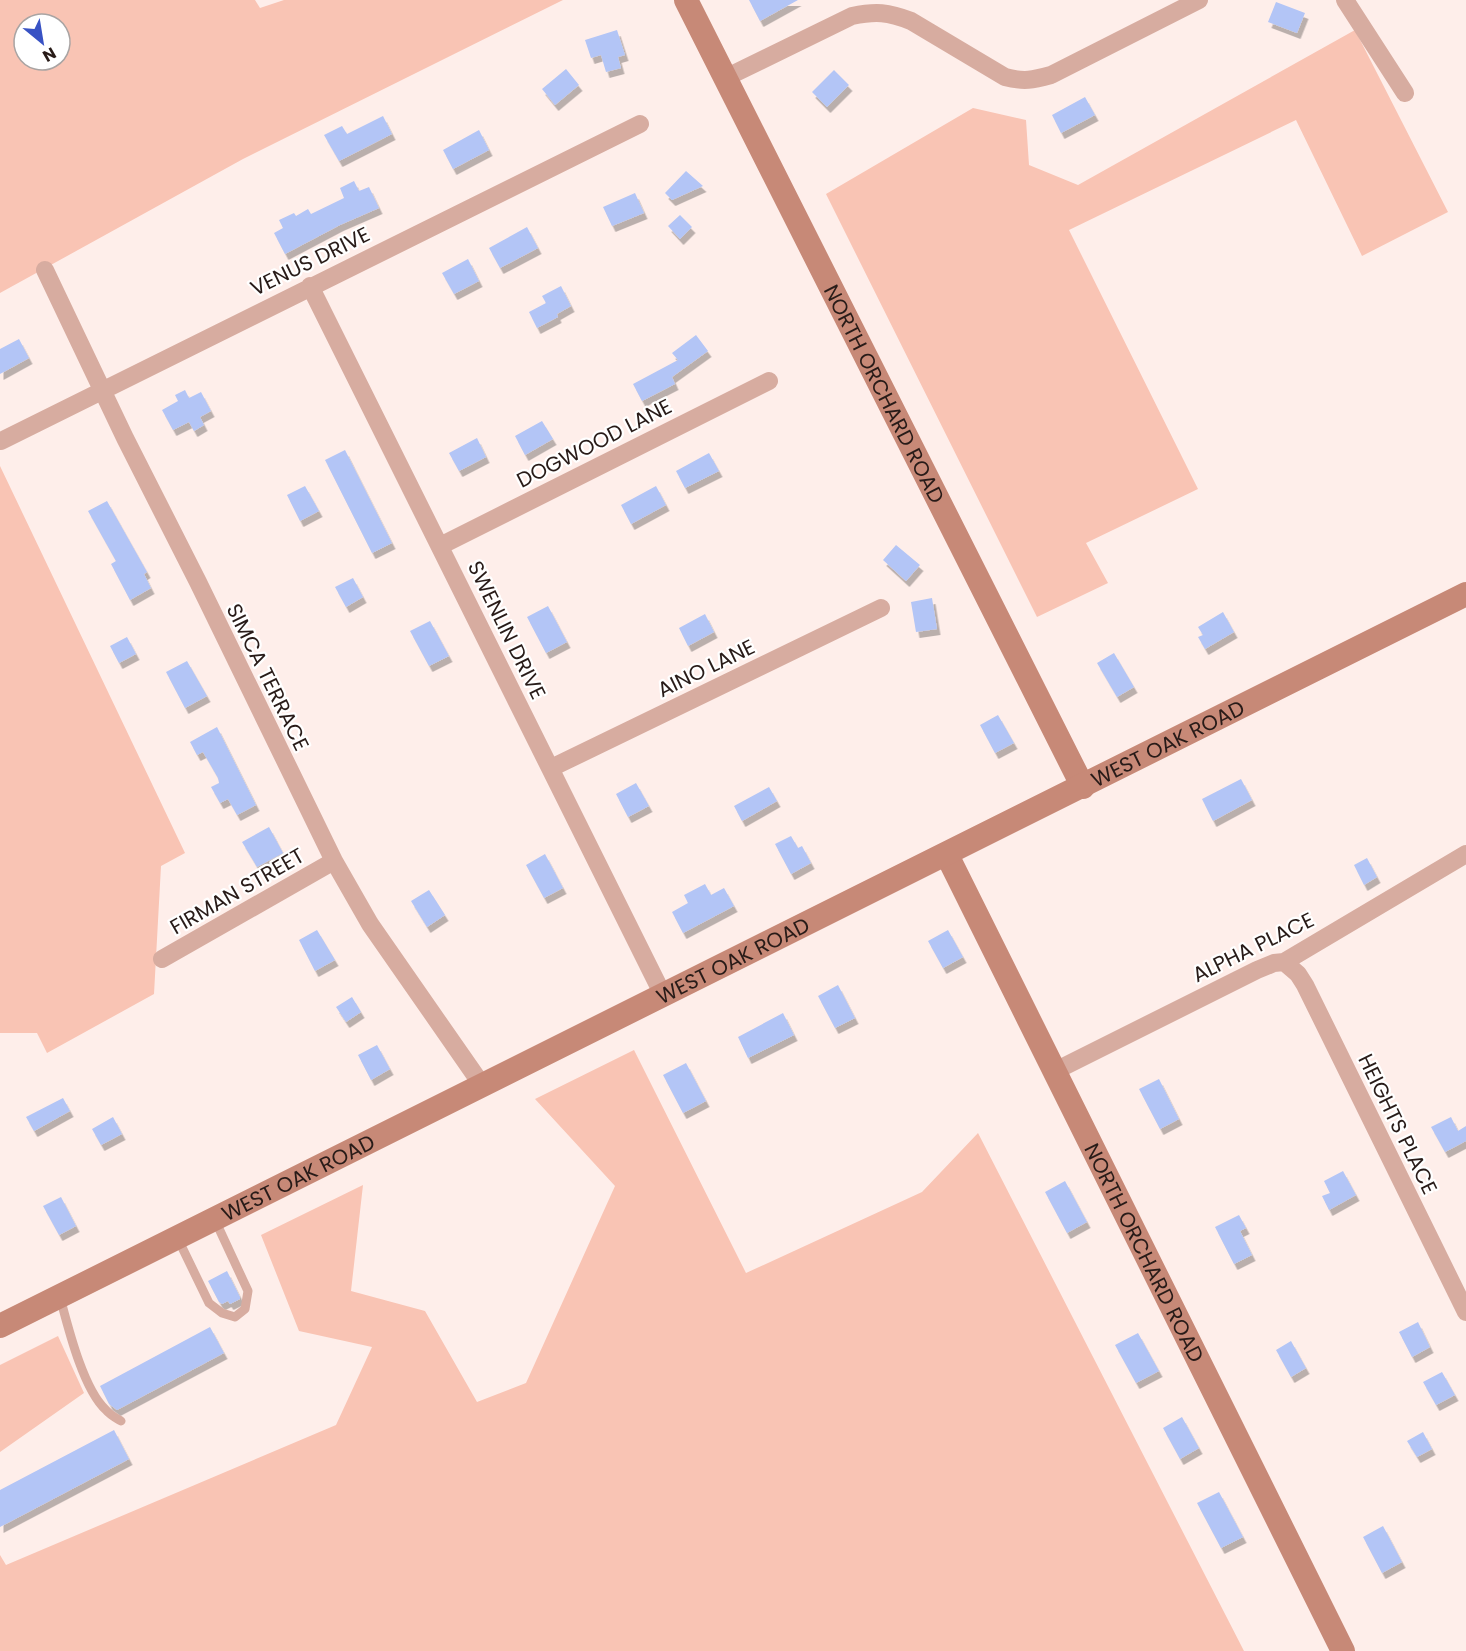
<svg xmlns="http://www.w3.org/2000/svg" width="1466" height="1651" font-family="Poppins,sans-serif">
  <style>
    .green { fill: #f9c4b4; fill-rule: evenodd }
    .building { fill: #b3c5f6; filter: url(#shadow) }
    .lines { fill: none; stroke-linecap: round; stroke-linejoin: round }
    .lane { stroke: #d7aca0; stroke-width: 9 }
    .street { stroke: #d7aca0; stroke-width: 18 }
    .secondary { stroke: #c78977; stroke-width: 24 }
    .labels { text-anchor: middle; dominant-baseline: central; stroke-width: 4.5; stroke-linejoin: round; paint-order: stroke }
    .street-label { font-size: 21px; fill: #281b18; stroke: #fff }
  </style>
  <defs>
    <filter id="shadow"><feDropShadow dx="3.5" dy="6" stdDeviation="0" flood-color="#0004"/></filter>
  </defs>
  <rect width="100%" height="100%" fill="#feeeea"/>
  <path class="green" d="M0 0H255L260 8 284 0H563L243 159 0 293ZM24 24H60V60H24Z
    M1355 30 1448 212 1362 256 1296 120 1069 230 1198 489 1086 543 1108 583 1037 617 826 194 973 108 1026 120 1029 165 1078 185Z
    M0 466 185 853 161 866 154 994 47 1053 37 1033H0Z
    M634 1050 746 1273 922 1192 978 1133 1244 1651H0V1555L6 1565 336 1425 372 1347 299 1331 261 1235 363 1185 351 1291 425 1311 477 1402 526 1383 615 1186 535 1099Z
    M58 1336 84 1393 0 1452V1365Z"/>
  <path class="building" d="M749 0H798L760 21Z
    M1276 2 1305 13 1297 33 1268 22Z
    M617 30 625 55 618 57 621 68 606 72 601 55 591 58 585 40Z
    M566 69 579 85 555 105 542 89Z
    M834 70 849 85 827 107 812 92Z
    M1085 97 1095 115 1061 133 1052 115Z
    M383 116 392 134 339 161 324 135 342 126 347 134Z
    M479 130 489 150 453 169 443 150Z
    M686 171 703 186 672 200 665 193Z
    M354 181 359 191 369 187 379 208 340 225 285 254 274 233 283 228 279 220 294 213 296 216 308 209 311 214 344 198 340 188Z
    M635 193 644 213 612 226 603 207Z
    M680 215 692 227 680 239 668 226Z
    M527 227 538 248 500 268 489 248Z
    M468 259 479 281 454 294 442 273Z
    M561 286 571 306 557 314 558 317 537 328 529 312 546 303 542 296Z
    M696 335 708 351 672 377 675 384 642 401 633 384 678 360 672 353Z
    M19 339 29 358 0 374V349Z
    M185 390 189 398 201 392 211 411 200 417 204 425 194 431 189 422 173 430 162 410 178 401 175 395Z
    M542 421 553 439 525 455 515 436Z
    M477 438 486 457 459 471 449 453Z
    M345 450 392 543 372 553 325 460Z
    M709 453 719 471 685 488 676 471Z
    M305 486 319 511 300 521 287 495Z
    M656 486 666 505 631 524 621 505Z
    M107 501 147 572 144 574 151 588 130 600 111 564 116 561 88 511Z
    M896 545 920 565 906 581 883 560Z
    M353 578 363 597 346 607 335 587Z
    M932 598 937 629 916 632 911 602Z
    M548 606 567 642 546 653 527 617Z
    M1223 612 1234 632 1205 649 1198 637 1203 635 1198 627Z
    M705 614 714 632 688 646 679 628Z
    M430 621 449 656 429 666 410 631Z
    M127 637 136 654 119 663 110 646Z
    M1114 653 1134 687 1117 697 1097 663Z
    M187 661 207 696 185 708 166 672Z
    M998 715 1014 743 995 753 980 725Z
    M217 727 256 805 237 815 228 799 220 803 211 787 219 783 218 778 203 752 197 755 190 742Z
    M1241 779 1252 800 1213 821 1202 799Z
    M636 783 649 806 628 817 616 794Z
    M769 787 777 801 742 821 734 806Z
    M269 827 283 853 257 867 242 842Z
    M791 836 798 848 802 846 811 863 791 874 775 844Z
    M545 854 563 888 544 898 526 865Z
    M1367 858 1377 877 1364 885 1354 865Z
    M705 884 711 895 724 888 734 906 683 933 672 912 688 903 684 895Z
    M429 890 445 915 427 927 411 901Z
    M317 930 335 960 315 971 299 940Z
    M948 930 963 957 943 968 928 941Z
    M838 985 855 1018 835 1028 818 996Z
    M352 997 361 1012 346 1022 336 1007Z
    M783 1013 794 1035 748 1058 738 1037Z
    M377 1045 390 1069 371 1080 358 1055Z
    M686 1063 706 1101 683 1113 663 1075Z
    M1159 1079 1179 1119 1160 1129 1139 1089Z
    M63 1098 70 1111 34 1131 26 1117Z
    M113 1117 122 1134 101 1145 92 1129Z
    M1451 1117 1458 1131 1466 1126V1141L1445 1152 1431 1127Z
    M1343 1171 1356 1195 1329 1210 1322 1196 1330 1193 1324 1181Z
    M1065 1181 1087 1222 1067 1233 1045 1192Z
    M61 1197 76 1226 59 1235 43 1206Z
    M1239 1215 1246 1228 1240 1231 1252 1255 1234 1264 1215 1227Z
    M227 1271 240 1297V1299L230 1304 228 1301 222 1304 219 1302 208 1281Z
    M1418 1322 1430 1347 1412 1357 1399 1332Z
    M210 1327 224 1353 117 1410 109 1404 100 1386Z
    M1138 1333 1159 1371 1136 1383 1115 1345Z
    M1291 1341 1306 1368 1291 1377 1276 1350Z
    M1442 1372 1455 1395 1436 1405 1423 1382Z
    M1182 1417 1199 1448 1180 1459 1163 1428Z
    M114 1430 129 1459 0 1527V1490Z
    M1423 1432 1432 1449 1417 1457 1407 1441Z
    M1219 1492 1243 1537 1221 1548 1197 1503Z
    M1383 1526 1402 1562 1382 1573 1363 1537Z"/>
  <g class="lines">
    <path class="lane" d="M178 1239 209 1303 222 1313 235 1317 245 1309 248 1291 215 1220
      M60 1297C68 1327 83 1389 106 1410 110 1415 116 1418 121 1421"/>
    <path class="street" d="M1345 0 1405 93
      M725 78 852 16C876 11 888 12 911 21L1005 77C1024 82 1033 80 1051 75L1199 0
      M45 270 125 438 198 582 334 861 370 924 482 1085
      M310 286 663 995
      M1 441 640 124
      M440 546 769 381
      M551 768 881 608
      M162 959 334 861
      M1284 962 1298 974 1305 985 1466 1312
      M1055 1071 1257 970 1274 963 1284 962 1466 854"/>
    <g class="secondary">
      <path id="s1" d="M686 0 1083 787"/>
      <path id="s2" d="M947 855 1343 1651"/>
      <path id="s3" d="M0 1326 1466 594"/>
    </g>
  </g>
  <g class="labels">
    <g class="street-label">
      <text transform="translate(310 261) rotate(-26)">VENUS DRIVE</text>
      <text stroke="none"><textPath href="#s1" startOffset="441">NORTH ORCHARD ROAD</textPath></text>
      <text transform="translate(594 443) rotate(-27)">DOGWOOD LANE</text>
      <text transform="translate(507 630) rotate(64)">SWENLIN DRIVE</text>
      <text transform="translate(706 668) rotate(-26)">AINO LANE</text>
      <text transform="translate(268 677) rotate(64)">SIMCA TERRACE</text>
      <text stroke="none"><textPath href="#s3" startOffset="1305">WEST OAK ROAD</textPath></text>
      <text transform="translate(237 891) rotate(-30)">FIRMAN STREET</text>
      <text transform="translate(1253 947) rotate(-26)">ALPHA PLACE</text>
      <text stroke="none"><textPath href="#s3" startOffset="819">WEST OAK ROAD</textPath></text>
      <text transform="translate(1398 1124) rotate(64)">HEIGHTS PLACE</text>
      <text stroke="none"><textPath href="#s3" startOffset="333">WEST OAK ROAD</textPath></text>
      <text stroke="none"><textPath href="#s2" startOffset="444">NORTH ORCHARD ROAD</textPath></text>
    </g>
  </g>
  <g transform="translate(42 42) rotate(150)"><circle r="28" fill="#ffffff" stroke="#a9a4a3" stroke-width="1.5"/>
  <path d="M0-4.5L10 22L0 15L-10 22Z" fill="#3852c4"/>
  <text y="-9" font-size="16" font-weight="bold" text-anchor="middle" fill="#281b18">N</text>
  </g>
</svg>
